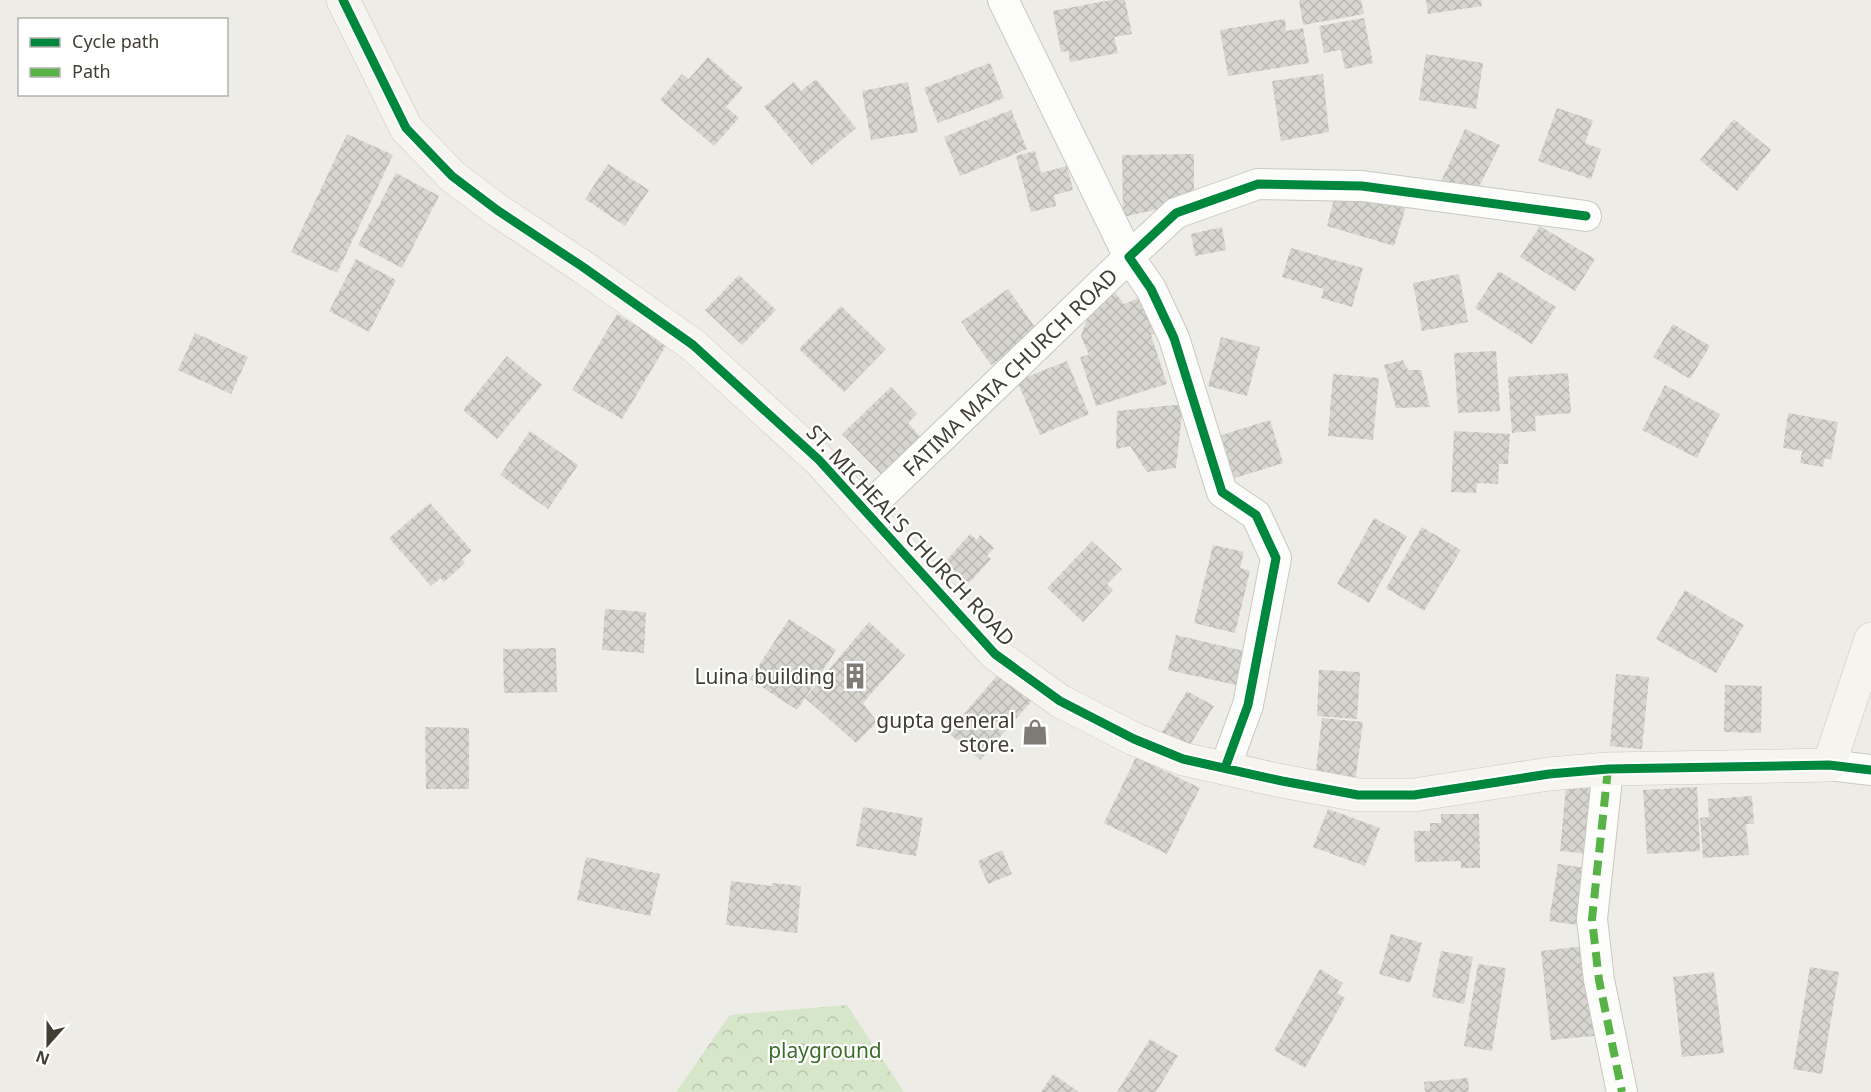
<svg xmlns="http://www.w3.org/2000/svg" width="1871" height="1092" font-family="'Noto Sans',sans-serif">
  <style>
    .forest { fill: url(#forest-crowns) }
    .building { fill: url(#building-cross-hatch) }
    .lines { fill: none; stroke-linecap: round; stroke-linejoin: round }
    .street-casing { stroke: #c9c8c3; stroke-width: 32 }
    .secondary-casing { stroke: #ccc9be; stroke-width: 34 }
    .street { stroke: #fcfcfb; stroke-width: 30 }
    .secondary { stroke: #f5f4ee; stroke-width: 33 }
    .quiet { stroke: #57b346; stroke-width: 8; stroke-dasharray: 15 8; stroke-linecap: butt }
    .cycleway-casing { stroke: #fff; stroke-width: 13 }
    .cycleway { stroke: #00873e; stroke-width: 9 }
    .labels { text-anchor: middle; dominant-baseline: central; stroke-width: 4.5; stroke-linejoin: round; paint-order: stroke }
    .street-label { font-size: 21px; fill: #413e34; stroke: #fff }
    .poi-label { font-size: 21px; fill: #413e34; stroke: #fff; text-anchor: end }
    .park-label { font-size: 21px; fill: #3d6d2e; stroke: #fff }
  </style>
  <defs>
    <pattern id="forest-crowns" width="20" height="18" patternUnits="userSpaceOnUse" patternTransform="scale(1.5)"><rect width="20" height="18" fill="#d6e6c8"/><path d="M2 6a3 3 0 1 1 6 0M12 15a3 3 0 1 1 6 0" fill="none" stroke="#b9c6ac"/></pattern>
    <pattern id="building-cross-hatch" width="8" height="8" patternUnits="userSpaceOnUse" patternTransform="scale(1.5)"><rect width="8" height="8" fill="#d6d5cf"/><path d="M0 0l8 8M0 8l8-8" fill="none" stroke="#b9b8b2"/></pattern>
  </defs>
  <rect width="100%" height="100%" fill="#edece7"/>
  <path class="forest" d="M847 1005 904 1092H676L730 1015Z"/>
  <path class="building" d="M1111 0H1125L1132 34 1114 37 1118 53 1070 62 1068 51 1061 52 1053 11Z
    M1299 0H1361L1364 14 1303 25Z
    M1426 0H1481L1482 6 1428 14Z
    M1364 18 1373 63 1345 69 1341 50 1324 53 1319 26Z
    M1285 19 1286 31 1303 28 1309 63 1228 76 1220 30Z
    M1426 54 1483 63 1476 109 1419 100Z
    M708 57 743 88 726 107 739 118 714 146 660 100 682 74 689 79Z
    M990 63 1004 98 938 123 924 88Z
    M1323 74 1329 132 1281 141 1272 81Z
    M816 79 856 128 812 165 764 107 794 82 801 91Z
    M908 82 918 132 871 140 862 91Z
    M1557 108 1593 120 1585 143 1601 149 1591 179 1538 161Z
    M1011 110 1027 149 960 176 944 137Z
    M1734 119 1771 150 1737 191 1700 160Z
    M1465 129 1500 145 1474 197 1439 186Z
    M347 134 393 155 337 273 291 252Z
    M1035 151 1041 173 1067 166 1073 190 1054 195 1056 206 1031 212 1016 156Z
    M1194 154V201L1123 217 1122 155Z
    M608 164 649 190 625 226 585 199Z
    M396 173 439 196 402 268 358 245Z
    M1336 192 1408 200 1394 246 1327 226Z
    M1540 226 1595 259 1575 291 1520 257Z
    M1222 227 1226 250 1195 256 1191 234Z
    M1291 248 1363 268 1352 307 1321 298 1324 289 1282 277Z
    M356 259 396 280 369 332 329 311Z
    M1499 271 1556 307 1532 344 1475 308Z
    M1459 274 1468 322 1422 331 1413 283Z
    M739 275 776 310 742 345 705 310Z
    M1008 289 1039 333 991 365 961 322Z
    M1113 290 1124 304 1149 294 1162 331 1151 335 1167 384 1096 406 1080 357 1089 355 1081 336 1094 298Z
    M841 306 886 349 844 392 799 349Z
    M617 314 667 344 622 419 572 390Z
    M1673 324 1710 346 1690 379 1653 357Z
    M195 333 248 357 231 394 178 370Z
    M1221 337 1260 347 1247 396 1208 386Z
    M1496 351 1500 411 1458 413 1454 353Z
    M507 356 542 385 497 439 463 410Z
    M1403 360 1408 370H1421L1430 407 1396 408 1384 365Z
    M1067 361 1089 414 1040 435 1017 381Z
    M1568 373 1571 413 1535 416 1536 431 1512 433 1508 377Z
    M1333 374 1379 378 1373 440 1328 436Z
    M1665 385 1720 414 1697 458 1642 430Z
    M891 387 917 414 908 423 924 441 885 478 842 434Z
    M1183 404 1176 468 1147 472 1130 446 1116 449 1117 411Z
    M1788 413 1838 422 1831 460 1825 458 1823 467 1800 463 1802 451 1783 448Z
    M1270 420 1283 463 1225 481 1212 438Z
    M530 431 578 465 548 509 500 475Z
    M1454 431 1510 434 1508 464H1499L1498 484 1477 483 1476 493 1451 492Z
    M430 503 472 551 462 559 465 563 444 582 441 578 431 586 389 538Z
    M1374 518 1407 536 1369 603 1337 584Z
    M1422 527 1461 550 1424 611 1386 588Z
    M970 534 977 540 980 535 994 548 987 556 991 559 969 583 945 562Z
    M1092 541 1122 569 1107 584 1113 590 1083 622 1047 588Z
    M1213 545 1244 552 1240 568 1250 571 1235 633 1194 623Z
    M1685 590 1744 625 1716 673 1656 639Z
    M605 609 646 612 644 653 602 650Z
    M789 619 836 650 805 698 869 622 905 655 863 703 877 722 856 743 805 698 797 710 750 679Z
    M1176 635 1244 651 1236 685 1168 670Z
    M556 648 557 692 504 693 503 649Z
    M1003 669 1036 696 980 760 948 732Z
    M1319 670 1360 672 1357 719 1317 716Z
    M1616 674 1649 677 1642 749 1610 746Z
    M1725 685 1762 686 1761 733 1724 732Z
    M1187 691 1214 706 1188 748 1162 732Z
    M1322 718 1363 722 1355 783 1315 779Z
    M425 727 469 728V789H426Z
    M1136 757 1200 788 1167 854 1104 823Z
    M1566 786 1604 790 1598 855 1560 851Z
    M1697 787 1700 851 1647 854 1643 790Z
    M1752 796 1754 824H1746L1749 855 1703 858 1700 818 1709 817 1708 799Z
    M863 807 923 818 916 856 856 846Z
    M1328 809 1380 828 1365 866 1313 847Z
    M1441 814H1479L1480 868H1461V861L1415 862 1414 831H1430V823H1441Z
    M1002 850 1012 874 988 884 978 861Z
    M586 857 660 874 650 916 577 900Z
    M1558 864 1594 869 1585 926 1549 921Z
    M731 881 772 886 773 883 801 886 797 933 726 925Z
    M1391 934 1422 943 1410 983 1379 974Z
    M1585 946 1594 1036 1551 1040 1541 951Z
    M1441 951 1473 957 1464 1004 1432 997Z
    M1478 964 1506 968 1492 1051 1464 1046Z
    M1810 967 1839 972 1822 1074 1793 1069Z
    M1320 969 1343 983 1337 993 1345 998 1305 1068 1274 1050Z
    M1714 972 1724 1053 1682 1057 1673 977Z
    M1150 1039 1178 1056 1156 1092H1117Z
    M1053 1074 1079 1092H1041Z
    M1468 1078 1469 1092H1425L1424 1082Z"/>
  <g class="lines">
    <g class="street-casing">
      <path id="street" d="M866 510 1129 257 1003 0
        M1829 765 1871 770
        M1225 768 1248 705 1276 558 1256 515 1222 492 1174 338 1151 289 1129 257 1176 213 1258 184 1362 186 1586 216
        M1608 769 1592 919 1599 980 1622 1092"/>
    </g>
    <g class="secondary-casing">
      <path id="secondary" d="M343 0 406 128 452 176 497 210 583 267 693 345 819 460 995 654 1060 701 1134 739 1183 759 1282 781 1358 795H1414L1549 774 1608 769 1829 765 1871 639"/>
    </g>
    <use href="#street" class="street"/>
    <use href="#secondary" class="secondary"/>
    <path class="quiet" d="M1608 769 1592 919 1599 980 1622 1092"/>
    <g class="cycleway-casing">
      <path id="cycleway" d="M343 0 406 128 452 176 497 210 583 267 693 345 819 460 995 654 1060 701 1134 739 1183 759 1282 781 1358 795H1414L1549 774 1608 769 1829 765 1871 770
        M1225 768 1248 705 1276 558 1256 515 1222 492 1174 338 1151 289 1129 257 1176 213 1258 184 1362 186 1586 216"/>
    </g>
    <use href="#cycleway" class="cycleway"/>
  </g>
  <defs>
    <g id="building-bare" transform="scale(2.07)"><path d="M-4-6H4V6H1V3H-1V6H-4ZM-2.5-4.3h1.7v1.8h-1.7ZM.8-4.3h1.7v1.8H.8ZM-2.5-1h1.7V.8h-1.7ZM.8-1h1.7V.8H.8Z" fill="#7d7b73" stroke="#fff" stroke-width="2.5" paint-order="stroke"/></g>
    <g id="shop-bare" transform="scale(2.07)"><path d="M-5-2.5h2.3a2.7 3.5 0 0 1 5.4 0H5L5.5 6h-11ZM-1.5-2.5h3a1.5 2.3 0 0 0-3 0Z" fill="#7d7b73" stroke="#fff" stroke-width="2.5" paint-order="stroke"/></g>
  </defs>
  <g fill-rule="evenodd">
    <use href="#building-bare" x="855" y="676"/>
    <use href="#shop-bare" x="1035" y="732"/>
  </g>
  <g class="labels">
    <g class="street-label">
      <text transform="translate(1010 372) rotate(-44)">FATIMA MATA CHURCH ROAD</text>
      <text transform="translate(911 535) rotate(47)">ST. MICHEAL'S CHURCH ROAD</text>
    </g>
    <g class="poi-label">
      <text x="835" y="676">Luina building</text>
      <text x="1015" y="720">gupta general<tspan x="1015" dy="24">store.</tspan></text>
    </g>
    <g class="park-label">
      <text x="825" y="1050">playground</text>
    </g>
  </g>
  <rect x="18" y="18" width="210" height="78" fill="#ffffff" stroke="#b3b2ae" stroke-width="1.5"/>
  <rect x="30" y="38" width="30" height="9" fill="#00873e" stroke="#b3b2ae" stroke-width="1.5"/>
  <text x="72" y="48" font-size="18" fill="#413e34">Cycle path</text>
  <rect x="30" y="68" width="30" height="9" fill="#57b346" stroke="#b3b2ae" stroke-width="1.5"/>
  <text x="72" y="78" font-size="18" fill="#413e34">Path</text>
  <g transform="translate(48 1044) rotate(201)" stroke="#ffffff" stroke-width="4.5" paint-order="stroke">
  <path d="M0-4.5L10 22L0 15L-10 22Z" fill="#413e34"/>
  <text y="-9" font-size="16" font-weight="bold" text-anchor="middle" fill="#413e34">N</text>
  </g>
</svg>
